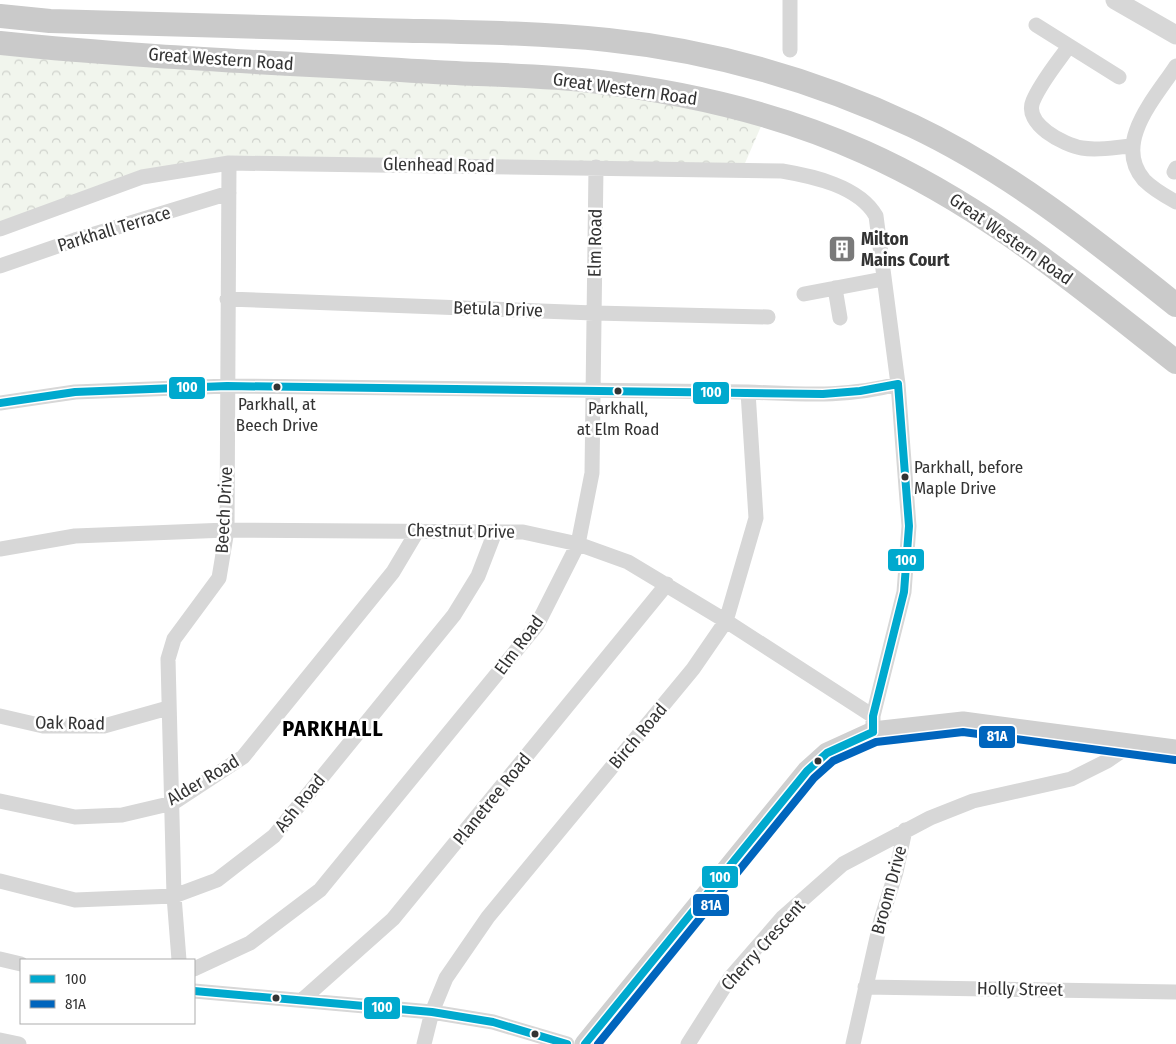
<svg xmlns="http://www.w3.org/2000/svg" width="1176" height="1044" font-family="'Fira Sans Condensed',sans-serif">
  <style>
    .forest { fill: url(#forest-crowns) }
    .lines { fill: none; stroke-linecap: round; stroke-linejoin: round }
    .minor { stroke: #d7d7d7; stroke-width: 15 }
    .tertiary { stroke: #d7d7d7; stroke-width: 19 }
    .secondary { stroke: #d0d0d0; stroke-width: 21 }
    .primary { stroke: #cacaca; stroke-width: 24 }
    .bus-1-casing { stroke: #fff; stroke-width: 11 }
    .bus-2-casing { stroke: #fff; stroke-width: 11 }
    .bus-1 { stroke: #00a9ce; stroke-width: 8 }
    .bus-2 { stroke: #0065bd; stroke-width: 8 }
    .bus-dot { fill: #333; stroke: #fff; stroke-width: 2 }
    .labels { text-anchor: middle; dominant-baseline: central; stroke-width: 5; stroke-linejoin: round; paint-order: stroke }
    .bus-label { font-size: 17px; fill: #333; stroke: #fff }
    .street-label { font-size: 18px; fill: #333; stroke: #fff }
    .poi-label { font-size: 18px; font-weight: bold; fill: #333; stroke: #fff; text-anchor: start }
    .district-label { font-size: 22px; font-weight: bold; letter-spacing: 1px; fill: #000; stroke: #fff }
    .line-badge { stroke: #fff; stroke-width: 2 }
    .badge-label { font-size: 14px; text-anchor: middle; font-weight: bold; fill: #fff }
  </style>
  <defs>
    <pattern id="forest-crowns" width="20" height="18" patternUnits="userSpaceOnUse" patternTransform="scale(1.25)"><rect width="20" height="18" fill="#f1f5ed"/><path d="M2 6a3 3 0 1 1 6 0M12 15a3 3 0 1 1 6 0" fill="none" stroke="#cfd2cc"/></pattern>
  </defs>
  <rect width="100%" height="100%" fill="#fff"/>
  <path class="forest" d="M0 43 588 81 766 115 742 170 229 163 142 177 0 229Z"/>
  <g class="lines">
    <path class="minor" d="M1036 25 1119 77
      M1069 46C1057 63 1041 82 1033 101 1023 124 1064 145 1082 148 1098 151 1116 147 1132 146
      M790 50V0
      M1176 66C1156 97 1112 143 1144 180 1153 189 1165 196 1176 202
      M1174 172 1176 168
      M0 229 142 177 229 163 782 171C812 176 859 186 876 216L898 384 909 526 904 592 873 716V732
      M0 266 75 240 229 193
      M835 288 840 318
      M804 294 883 279
      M227 299 594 313 768 317
      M0 403 75 392 227 386 748 392C803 394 844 398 898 384
      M0 549 75 536 227 530 523 532 578 544 628 562 726 621 873 716
      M0 716 43 726H104L168 708
      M0 801 75 817 122 815 173 803 243 757 393 572 418 530
      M0 881 75 900 174 896 217 880 274 836 454 615 478 576 495 532
      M0 959 21 964
      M179 960 174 896 168 659 174 639 219 578 227 530 229 163
      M194 969 250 943 320 890 537 625 578 544 592 473 596 167
      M865 987 1176 992
      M194 991 432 1012 493 1022 567 1044
      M302 1000 393 919 667 584
      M0 1040 19 1044
      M424 1044 432 1012 446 978 488 917 693 669 726 621 756 518 748 392
      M688 1044 730 978 783 917 843 864 930 818 973 801 1071 779 1107 761 1132 744
      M853 1044 881 920 896 872 905 830"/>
    <path class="tertiary" d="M1115 0 1176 35"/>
    <path class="secondary" d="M585 1044 807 771 827 753 873 732 963 722 1176 750"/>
    <path class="primary" d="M0 16 50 21C158 24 266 27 374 30 452 32 531 32 608 40 714 51 817 81 913 126 1010 172 1093 239 1176 305
      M0 43C144 58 289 63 434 72 486 75 539 75 591 81 684 92 778 113 864 152 983 205 1074 282 1176 362"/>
    <g class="bus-1-casing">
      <path id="bus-1" d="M0 403 75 392 227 386 823 394 860 391 898 384
        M873 732V716L904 592 909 526 898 384
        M194 991 432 1012 493 1022 567 1044
        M585 1044 807 771 827 753 873 732"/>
    </g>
    <g class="bus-2-casing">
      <path id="bus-2" d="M598 1044 814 778 833 761 876 742 963 732 1175 760"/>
    </g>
    <use href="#bus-1" class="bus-1"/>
    <use href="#bus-2" class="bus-2"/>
  </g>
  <defs>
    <g id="building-square" transform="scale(1.4375)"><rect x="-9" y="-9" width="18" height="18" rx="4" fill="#7a7a7a" stroke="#fff"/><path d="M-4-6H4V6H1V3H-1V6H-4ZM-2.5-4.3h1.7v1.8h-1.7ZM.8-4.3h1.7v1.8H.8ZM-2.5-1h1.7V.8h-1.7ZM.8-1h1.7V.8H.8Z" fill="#fff"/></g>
  </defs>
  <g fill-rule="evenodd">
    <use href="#building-square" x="842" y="249"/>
  </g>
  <g class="bus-dot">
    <circle cx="277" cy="387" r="4.5"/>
    <circle cx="618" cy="391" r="4.5"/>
    <circle cx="905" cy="477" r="4.5"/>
    <circle cx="818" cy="761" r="4.5"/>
    <circle cx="276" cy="998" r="4.5"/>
    <circle cx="535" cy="1034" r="4.5"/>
  </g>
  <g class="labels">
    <g class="bus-label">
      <text x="277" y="404">Parkhall, at<tspan x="277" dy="21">Beech Drive</tspan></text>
      <text x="618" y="408">Parkhall,<tspan x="618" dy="21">at Elm Road</tspan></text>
      <text x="914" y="467" text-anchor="start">Parkhall, before<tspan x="914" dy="21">Maple Drive</tspan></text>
    </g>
    <g class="street-label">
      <text transform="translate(221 59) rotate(4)">Great Western Road</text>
      <text transform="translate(625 89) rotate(8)">Great Western Road</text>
      <text transform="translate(439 165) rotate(1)">Glenhead Road</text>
      <text transform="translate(114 229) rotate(-17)">Parkhall Terrace</text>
      <text transform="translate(1011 239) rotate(35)">Great Western Road</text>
      <text transform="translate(595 243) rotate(-89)">Elm Road</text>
      <text transform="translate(498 309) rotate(2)">Betula Drive</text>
      <text transform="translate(224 510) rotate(-87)">Beech Drive</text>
      <text transform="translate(461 531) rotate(1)">Chestnut Drive</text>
      <text transform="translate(519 645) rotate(-53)">Elm Road</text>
      <text transform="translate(70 723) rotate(1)">Oak Road</text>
      <text transform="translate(638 736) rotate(-50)">Birch Road</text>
      <text transform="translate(203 780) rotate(-31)">Alder Road</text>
      <text transform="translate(492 799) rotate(-51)">Planetree Road</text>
      <text transform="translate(300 803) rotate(-51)">Ash Road</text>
      <text transform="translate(889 890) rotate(-75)">Broom Drive</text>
      <text transform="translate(763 945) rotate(-48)">Cherry Crescent</text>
      <text transform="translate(1020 989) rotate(1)">Holly Street</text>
    </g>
    <g class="poi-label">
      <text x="861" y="239">Milton<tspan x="861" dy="21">Mains Court</tspan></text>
    </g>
    <g class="district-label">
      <text x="333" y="728">PARKHALL</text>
    </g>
  </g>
  <g class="line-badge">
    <rect x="168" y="376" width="38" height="24" rx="5" fill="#00a9ce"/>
    <rect x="692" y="381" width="38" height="24" rx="5" fill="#00a9ce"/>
    <rect x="887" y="548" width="38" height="24" rx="5" fill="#00a9ce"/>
    <rect x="978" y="725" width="38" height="24" rx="5" fill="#0065bd"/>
    <rect x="701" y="865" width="38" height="24" rx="5" fill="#00a9ce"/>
    <rect x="692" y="893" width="38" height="24" rx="5" fill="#0065bd"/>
    <rect x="363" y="996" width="38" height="24" rx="5" fill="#00a9ce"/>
  </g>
  <g class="badge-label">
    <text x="187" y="392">100</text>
    <text x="711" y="397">100</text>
    <text x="906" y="565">100</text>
    <text x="997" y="741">81A</text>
    <text x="720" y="882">100</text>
    <text x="711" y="910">81A</text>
    <text x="382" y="1012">100</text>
  </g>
  <rect x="20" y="959" width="175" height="65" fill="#ffffff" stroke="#adadad"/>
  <rect x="30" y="975" width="25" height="8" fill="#00a9ce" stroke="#adadad"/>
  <text x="65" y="984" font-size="15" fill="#333333">100</text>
  <rect x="30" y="1000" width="25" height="8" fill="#0065bd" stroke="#adadad"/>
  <text x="65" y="1009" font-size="15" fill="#333333">81A</text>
</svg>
